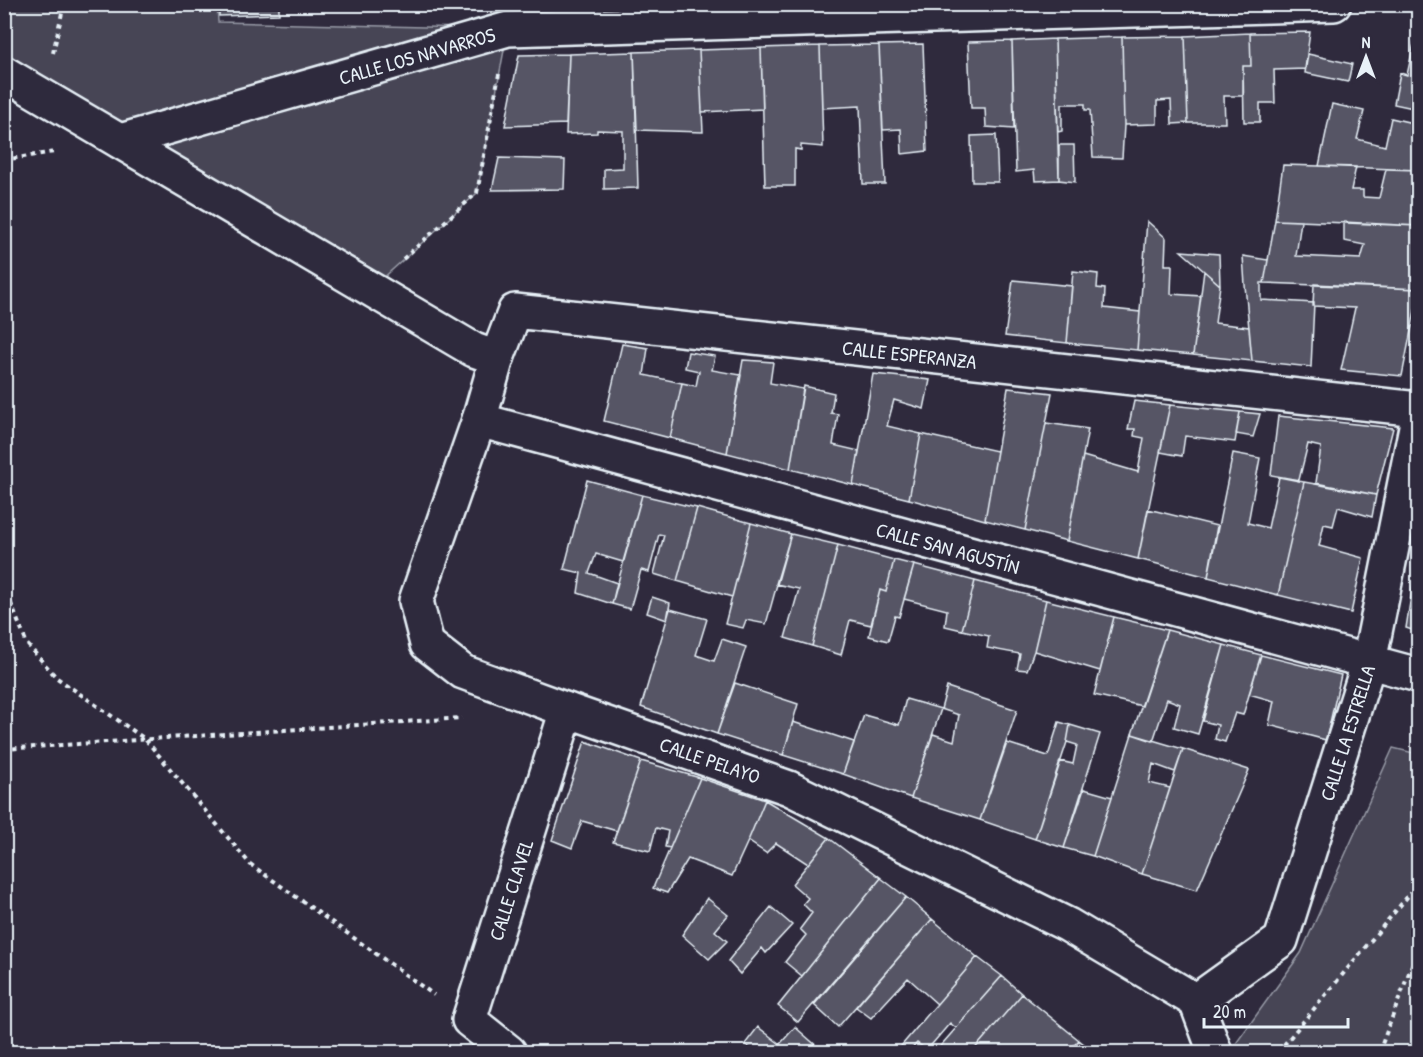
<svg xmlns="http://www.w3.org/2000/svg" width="1423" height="1057" font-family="'Patrick Hand',sans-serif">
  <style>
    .green { fill: #464455; stroke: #979aa6; stroke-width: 1.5 }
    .building { fill: #575565; stroke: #e8f1f8; stroke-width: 1.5 }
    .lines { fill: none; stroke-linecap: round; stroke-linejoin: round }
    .minor-casing { stroke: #e8f1f8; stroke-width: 38 }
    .path { stroke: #e8f1f8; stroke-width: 4; stroke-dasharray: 4.5 4.5; stroke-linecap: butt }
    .minor { stroke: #2f2a3d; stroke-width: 33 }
    .labels { text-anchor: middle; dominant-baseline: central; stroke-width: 6; stroke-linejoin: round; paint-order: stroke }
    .street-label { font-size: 20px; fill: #e8f1f8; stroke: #2f2a3d }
  </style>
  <rect width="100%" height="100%" fill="#2f2a3d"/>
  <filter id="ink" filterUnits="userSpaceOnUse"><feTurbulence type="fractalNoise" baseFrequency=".0167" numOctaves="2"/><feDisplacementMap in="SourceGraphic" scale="12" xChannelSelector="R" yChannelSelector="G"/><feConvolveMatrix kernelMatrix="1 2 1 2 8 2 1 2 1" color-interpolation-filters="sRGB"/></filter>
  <g filter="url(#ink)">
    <path class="green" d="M217 4 218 22 508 29 477 193 371 289 5 73V5Z
      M1393 748 1418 754V1052H1237L1232 1049 1301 953Z"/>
    <path class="building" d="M219 4H279V14L219 16Z
      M424 4H485L484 10 423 11Z
      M1417 30H1418V109L1394 104 1400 73 1407 75Z
      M1310 32 1305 69 1274 70 1275 103H1260V122H1244L1243 66H1251L1250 33Z
      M1250 33 1251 66H1243V96H1224L1225 123H1188L1185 36Z
      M1185 36 1188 123 1172 124 1171 100 1157 101V124L1124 125 1122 37Z
      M1122 37 1124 125 1122 158 1093 157 1090 110H1085V104H1062V131L1058 132 1055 39Z
      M1055 39 1059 180 1035 181 1034 170 1016 172 1012 41Z
      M1012 41 1014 129 986 127 985 108H971L968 42Z
      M923 44 927 151 902 154 901 129 883 130 879 45Z
      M879 45 885 184H863L860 106 822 108 820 46Z
      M820 46 823 147 801 145V150L795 149V186H765L761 48Z
      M761 48 763 109 702 112 699 50Z
      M699 50 703 132 637 130 634 52Z
      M634 52 638 188 604 189V169L623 168V131L597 130V133L566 134 569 54Z
      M569 54 566 124 505 126 519 55Z
      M1308 54 1352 64 1348 82 1305 73Z
      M1332 104 1364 111 1357 139 1385 146 1391 118 1417 124 1418 119V170L1319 166Z
      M996 135 998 182H972L971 136Z
      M1059 145H1074L1075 182 1059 180Z
      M499 158 565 160 564 189 492 190Z
      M1283 165 1356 167 1351 190H1363V197L1379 198 1386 169 1418 170V226L1275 220Z
      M1275 220 1301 221 1296 256 1361 259 1365 245 1344 241V222L1418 226V289L1264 283Z
      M1147 221 1166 238 1165 265H1172L1171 294 1201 296 1193 355 1137 350Z
      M1181 251 1219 254 1220 285 1204 271Z
      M1243 256 1268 260 1264 283H1261V300L1314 303 1311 367 1252 361 1245 285Z
      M1073 271 1098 274 1097 288 1105 289 1104 308 1140 312 1137 350 1067 343Z
      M1204 271 1220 285 1215 323 1249 327 1252 361 1193 355Z
      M1013 280 1072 286 1067 343 1005 336Z
      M1314 284 1418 289V296L1402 376 1341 370 1355 308 1313 306Z
      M622 344 648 348 644 375 682 383 670 438 604 421Z
      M688 352 715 356 712 370 741 375 727 453 670 438 682 383 696 386 699 371 685 368Z
      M743 360 773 362 770 383 803 389 790 469 727 453Z
      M873 374 930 380 924 409 894 400 887 426 921 434 909 499 853 485Z
      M804 386 834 393 831 413 838 414 833 445 859 451 853 485 790 469Z
      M1008 388 1052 393 1025 530 985 520Z
      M1134 401 1170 405 1138 559 1067 541 1083 456 1138 472 1144 438 1134 436 1135 429H1128Z
      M1170 405 1240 412 1235 442 1185 436 1182 456 1160 452Z
      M1240 412 1260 414 1253 437 1236 434Z
      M1278 416 1393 428 1376 495 1316 483 1321 447 1308 444 1299 480 1271 475Z
      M1046 423 1088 429 1067 541 1025 530Z
      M921 434 997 451 985 520 909 499Z
      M1233 453 1260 458 1248 523 1268 528 1279 477 1304 482 1278 595 1208 577Z
      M587 480 642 495 623 562 596 554 589 573 617 583 612 604 578 593 581 573 564 569Z
      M1304 482 1376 495 1372 517 1338 507 1333 526 1324 524 1319 546 1363 558 1351 613 1278 595Z
      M642 495 697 508 677 581 654 574 664 535 659 534 649 572 641 570 630 609 612 604Z
      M697 508 751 523 732 597 677 581Z
      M1148 509 1217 526 1208 577 1138 559Z
      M751 523 791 534 766 624 746 620 743 628 725 624Z
      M791 534 838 545 812 646 785 638 799 589 776 584Z
      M838 545 894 560 886 592 880 590 871 625 850 620 841 655 812 646Z
      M894 560 914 565 899 617 895 616 888 641 869 636 880 590 886 592Z
      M914 565 975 581 962 630 945 626 947 610 904 599Z
      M1414 577 1418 578V632L1406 628Z
      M975 581 1046 600 1034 651 1027 670 1017 669 1020 654 987 648 989 636 962 630Z
      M652 597 670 603 667 620 647 613Z
      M1046 600 1114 617 1100 671 1034 651Z
      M670 609 707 619 696 655 714 661 722 639 746 647 717 734 641 707Z
      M1114 617 1167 630 1142 706 1094 695Z
      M1167 630 1224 645 1198 734 1174 727 1180 704 1167 699 1153 741 1132 734Z
      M1224 645 1261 655 1243 715 1235 713 1225 742 1215 739 1218 725 1203 721Z
      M1261 655 1341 675 1326 740 1269 725 1274 701 1249 694Z
      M735 683 798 704 783 755 717 734Z
      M947 687 1017 710 980 820 911 798 933 734 954 741 959 715 941 709Z
      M906 699 941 709 911 798 843 774 864 715 899 725Z
      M793 722 854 742 843 774 783 755Z
      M1059 722 1070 725 1067 742 1035 839 980 820 1007 743 1048 756Z
      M1070 725 1100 734 1064 848 1035 839 1060 761 1073 764 1077 745 1067 742Z
      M1132 734 1183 749 1175 772 1153 764 1149 783 1170 788 1142 874 1093 856Z
      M585 741 641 761 617 831 582 821 572 848 552 840Z
      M1183 749 1249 770 1197 890 1142 874Z
      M641 761 700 778 670 848 665 847 668 831 656 828 650 851 613 842Z
      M700 778 765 800 748 841 732 876 688 859 667 893 653 888Z
      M1084 789 1112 797 1093 856 1064 848Z
      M765 800 829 838 808 864 776 843 766 853 748 841Z
      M829 838 881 878 802 976 785 962 806 935 800 929 812 913 803 904 808 898 792 884Z
      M881 878 906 897 798 1022 778 1006Z
      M906 897 932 919 838 1027 814 1005Z
      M707 898 728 915 715 931 727 941 709 959 682 935Z
      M771 907 792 925 766 953 762 948 740 974 728 961Z
      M932 919 977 957 937 1004 908 978 871 1018 856 1007Z
      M977 957 1002 976 956 1028 950 1023 927 1050 917 1043 909 1052H896Z
      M1002 976 1022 994 972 1052H935Z
      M1022 994 1079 1040 1068 1052H972Z
      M758 1027 780 1044 773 1052H755L745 1044Z
      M795 1027 819 1048 815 1052H773Z
      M1079 1040 1094 1052H1068Z"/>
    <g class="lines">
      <g class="minor-casing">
        <g id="minor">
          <path d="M4 73 474 350 497 358"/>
          <path id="s1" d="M120 141 508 29 1334 4"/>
          <path id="s2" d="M479 420 1418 675"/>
          <path id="s3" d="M1196 1001 1068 925 789 788 567 710 463 672 427 644 416 601 479 420 497 358 515 311 1418 409"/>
          <path id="s4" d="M1196 1001 1281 940 1369 662 1418 417"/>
          <path d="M1196 1001 1215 1052"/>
          <path id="s5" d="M509 1052 469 1020 567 710"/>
        </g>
      </g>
      <path class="path" d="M53 53 64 4
        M4 160 54 152
        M403 259 477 193 499 74
        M4 586 27 644 57 678 145 739 250 864 434 995
        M4 749 462 718
        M4 1041 17 1052
        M1278 1052 1418 884
        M1379 1052 1418 949
        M1414 1052 1418 1049"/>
      <use href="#minor" class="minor"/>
    </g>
  </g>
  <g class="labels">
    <g class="street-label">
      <text stroke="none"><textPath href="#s1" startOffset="309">CALLE LOS NAVARROS</textPath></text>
      <text stroke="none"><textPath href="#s3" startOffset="1599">CALLE ESPERANZA</textPath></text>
      <text stroke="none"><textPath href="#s2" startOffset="486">CALLE SAN AGUSTÍN</textPath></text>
      <text stroke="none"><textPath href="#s4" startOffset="322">CALLE LA ESTRELLA</textPath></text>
      <text transform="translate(710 760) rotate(19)">CALLE PELAYO</text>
      <text stroke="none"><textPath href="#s5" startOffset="188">CALLE CLAVEL</textPath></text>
    </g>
  </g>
  <rect width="1423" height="1057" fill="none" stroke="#2f2a3d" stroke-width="24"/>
  <rect x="12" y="12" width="1399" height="1033" fill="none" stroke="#e8f1f8" stroke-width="2" filter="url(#ink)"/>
  <g transform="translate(1366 57)" stroke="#2f2a3d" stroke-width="4.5" paint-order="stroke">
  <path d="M0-4.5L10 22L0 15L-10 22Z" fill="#e8f1f8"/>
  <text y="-9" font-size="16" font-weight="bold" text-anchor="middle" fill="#e8f1f8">N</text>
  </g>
  <path d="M1204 1018v9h144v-9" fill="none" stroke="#e8f1f8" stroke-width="3"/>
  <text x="1213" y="1018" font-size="18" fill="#e8f1f8" stroke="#2f2a3d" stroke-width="4.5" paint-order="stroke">20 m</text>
</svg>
